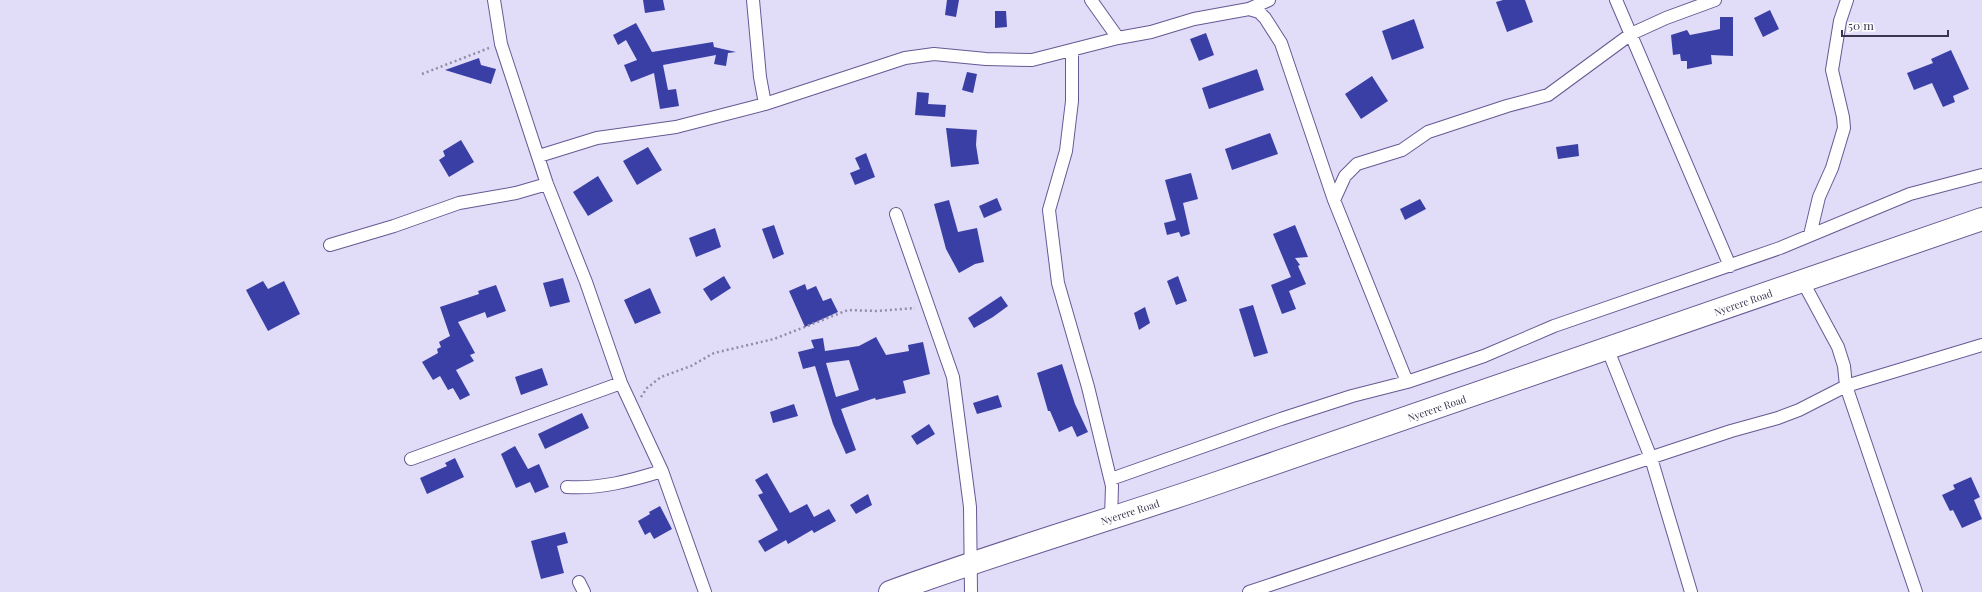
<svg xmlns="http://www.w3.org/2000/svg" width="1982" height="592" font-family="'Playfair Display',serif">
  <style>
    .building { fill: #3a3fa6; fill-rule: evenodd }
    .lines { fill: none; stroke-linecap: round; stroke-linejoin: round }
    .street-casing { stroke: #685893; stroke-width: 14 }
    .highway-casing { stroke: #685893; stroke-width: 24 }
    .path { stroke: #928ca7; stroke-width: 2.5; stroke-dasharray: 2 3; stroke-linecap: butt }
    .street { stroke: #fff; stroke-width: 12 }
    .highway { stroke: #fff; stroke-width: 22 }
    .labels { text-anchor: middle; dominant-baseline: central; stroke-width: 4; stroke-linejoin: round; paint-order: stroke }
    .street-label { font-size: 10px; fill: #3a344e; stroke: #fff }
  </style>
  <rect width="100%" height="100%" fill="#e1dcf7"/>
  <path class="building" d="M643 0H663L665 10 645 13Z
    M947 0H959L956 17 945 15Z
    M1503 0H1525L1533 22 1507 32 1496 2Z
    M1770 10 1779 29 1763 37 1754 18Z
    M995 11H1006L1007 27 995 28Z
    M1720 17H1733V56L1711 55 1712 64 1687 69V61H1681L1680 54 1673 55 1671 35 1687 30 1690 35 1720 29Z
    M1414 19 1424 48 1392 60 1382 31Z
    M636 23 652 52 713 42 714 47 736 52 728 53 726 66 714 64 716 55 663 65 668 90 676 89 679 106 660 109 654 73 631 82 624 65 637 60 626 40 618 45 613 35Z
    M1206 33 1214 55 1199 61 1190 39Z
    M1951 50 1969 89 1953 96 1955 102 1943 107 1932 83 1914 90 1907 73 1933 63 1931 59Z
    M479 58 481 65 496 69 491 84 445 70Z
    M1257 69 1264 90 1209 109 1202 88Z
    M967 72 977 74 973 93 962 90Z
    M1372 76 1388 101 1361 119 1345 94Z
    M917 92 929 93 928 104 946 105 945 117 915 115Z
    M946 128 977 130 976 145 979 164 951 167Z
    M1270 133 1278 154 1232 170 1225 149Z
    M461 140 474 162 449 177 439 160 445 156 443 151Z
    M1578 144 1579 156 1558 159 1556 147Z
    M648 147 662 170 637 185 623 161Z
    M866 153 875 177 855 185 850 173 860 169 855 158Z
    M1191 173 1198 199 1183 203 1190 234 1181 237 1179 232 1167 235 1164 223 1176 220 1165 180Z
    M598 176 613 201 588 216 573 192Z
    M997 198 1002 210 984 218 979 206Z
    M1420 199 1426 209 1405 220 1400 209Z
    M949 200 958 232 977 228 984 262 975 264 959 273 946 249 934 204Z
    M774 225 784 254 773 259 762 229Z
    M1295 225 1308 257 1295 258 1300 265 1298 266 1306 284 1289 291 1296 309 1282 314 1271 285 1291 277 1273 234Z
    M715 228 721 247 696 257 689 238Z
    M724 276 731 288 711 301 703 289Z
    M1178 276 1187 301 1176 305 1167 281Z
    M563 278 570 302 550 307 543 283Z
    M263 281 268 289 284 281 300 314 268 331 246 290Z
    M805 284 807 290 816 286 823 301 831 298 838 312 805 327 789 291Z
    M496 285 506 311 487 318 485 312 458 322 475 353 470 355 474 361 456 370 470 395 460 400 453 388 448 390 440 376 433 380 422 362 438 353 437 349 441 347 439 342 450 336 440 307 479 294 478 291Z
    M650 288 661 313 635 324 624 300Z
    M1001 296 1008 306 993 317 974 328 968 318Z
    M1253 305 1268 353 1254 357 1239 309Z
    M1145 307 1150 323 1139 330 1134 313Z
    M876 337 886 355 909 351 908 345 923 342 930 374 903 381 906 393 876 400 875 398 841 409 856 450 846 454 833 424 815 366 803 369 798 352 814 348 811 340 823 338 825 351 859 346ZM849 360 859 390 836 397 826 363Z
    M1062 364 1075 404 1088 432 1077 437 1072 426 1059 432 1050 411H1048L1037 373Z
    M542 368 548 385 521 395 515 377Z
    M998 395 1002 407 977 414 973 403Z
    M794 404 798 416 773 423 770 412Z
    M582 413 589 428 545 449 538 434Z
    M929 424 935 434 917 445 911 436Z
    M515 446 528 469 539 464 549 487 535 493 530 482 516 488 501 454Z
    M455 458 464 477 427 494 420 478 447 466 445 463Z
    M767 473 790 513 807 504 814 517 829 509 836 521 814 533 812 530 788 544 786 540 765 552 758 541 778 530 758 495 763 493 755 480Z
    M1971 477 1980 497 1974 500 1982 519 1962 528 1953 510 1950 511 1942 495 1955 489 1953 485Z
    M868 494 872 505 856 514 850 505Z
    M660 506 672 529 654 539 650 532 645 535 638 521 650 514 649 512Z
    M565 532 568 543 557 546 564 573 541 579 531 541Z"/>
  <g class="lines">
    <g class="street-casing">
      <path id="street" d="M494 0 501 44 547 184 586 282 621 383 662 471 705 592
        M753 0 760 77 765 104
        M1091 0 1118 38
        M1616 0 1730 266
        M1249 9 1269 0
        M1072 51V101L1066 151 1049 210 1058 283 1088 387 1112 486 1111 519
        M539 156 597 138 676 127 765 104 905 58 934 54 986 59 1032 60 1118 38 1151 32 1194 19 1249 9 1259 12 1265 18 1281 43 1334 200 1407 382
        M1334 200 1345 176 1357 164 1402 150 1428 132 1507 106 1548 95 1631 34 1666 18 1715 0
        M896 214 953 377 970 507 971 592
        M1810 235 1819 197 1832 168 1844 128 1843 117 1832 70 1840 21 1847 0
        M330 245 394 226 459 203 516 193 547 184
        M1803 282 1838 347 1844 366 1846 386 1916 592
        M1608 350 1651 458 1691 592
        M411 459 621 383
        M1111 479 1281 419 1352 396 1407 382 1484 356 1554 326 1780 248 1910 194 1982 175
        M567 487C600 489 630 481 662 471
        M579 582 584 592
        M1249 592 1556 489 1731 431 1778 418 1799 410 1846 386 1982 345"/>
    </g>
    <g class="highway-casing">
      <g id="highway">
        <path id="s1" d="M890 592C999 552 1110 520 1220 482 1474 396 1728 308 1982 219"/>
      </g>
    </g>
    <path class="path" d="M422 74 489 48
      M641 397 647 388 661 377 691 366 714 353 774 339 848 310 877 311 915 308"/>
    <use href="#street" class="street"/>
    <use href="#highway" class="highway"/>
  </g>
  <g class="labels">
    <g class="street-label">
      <text stroke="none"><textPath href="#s1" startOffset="901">Nyerere Road</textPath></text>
      <text stroke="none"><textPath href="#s1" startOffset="577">Nyerere Road</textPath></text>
      <text stroke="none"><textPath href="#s1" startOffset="253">Nyerere Road</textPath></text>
    </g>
  </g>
  <path d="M1842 30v6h106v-6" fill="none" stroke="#3a344e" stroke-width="2"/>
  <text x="1848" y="30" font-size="12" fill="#3a344e" stroke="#ffffff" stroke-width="3" paint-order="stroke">50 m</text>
</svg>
